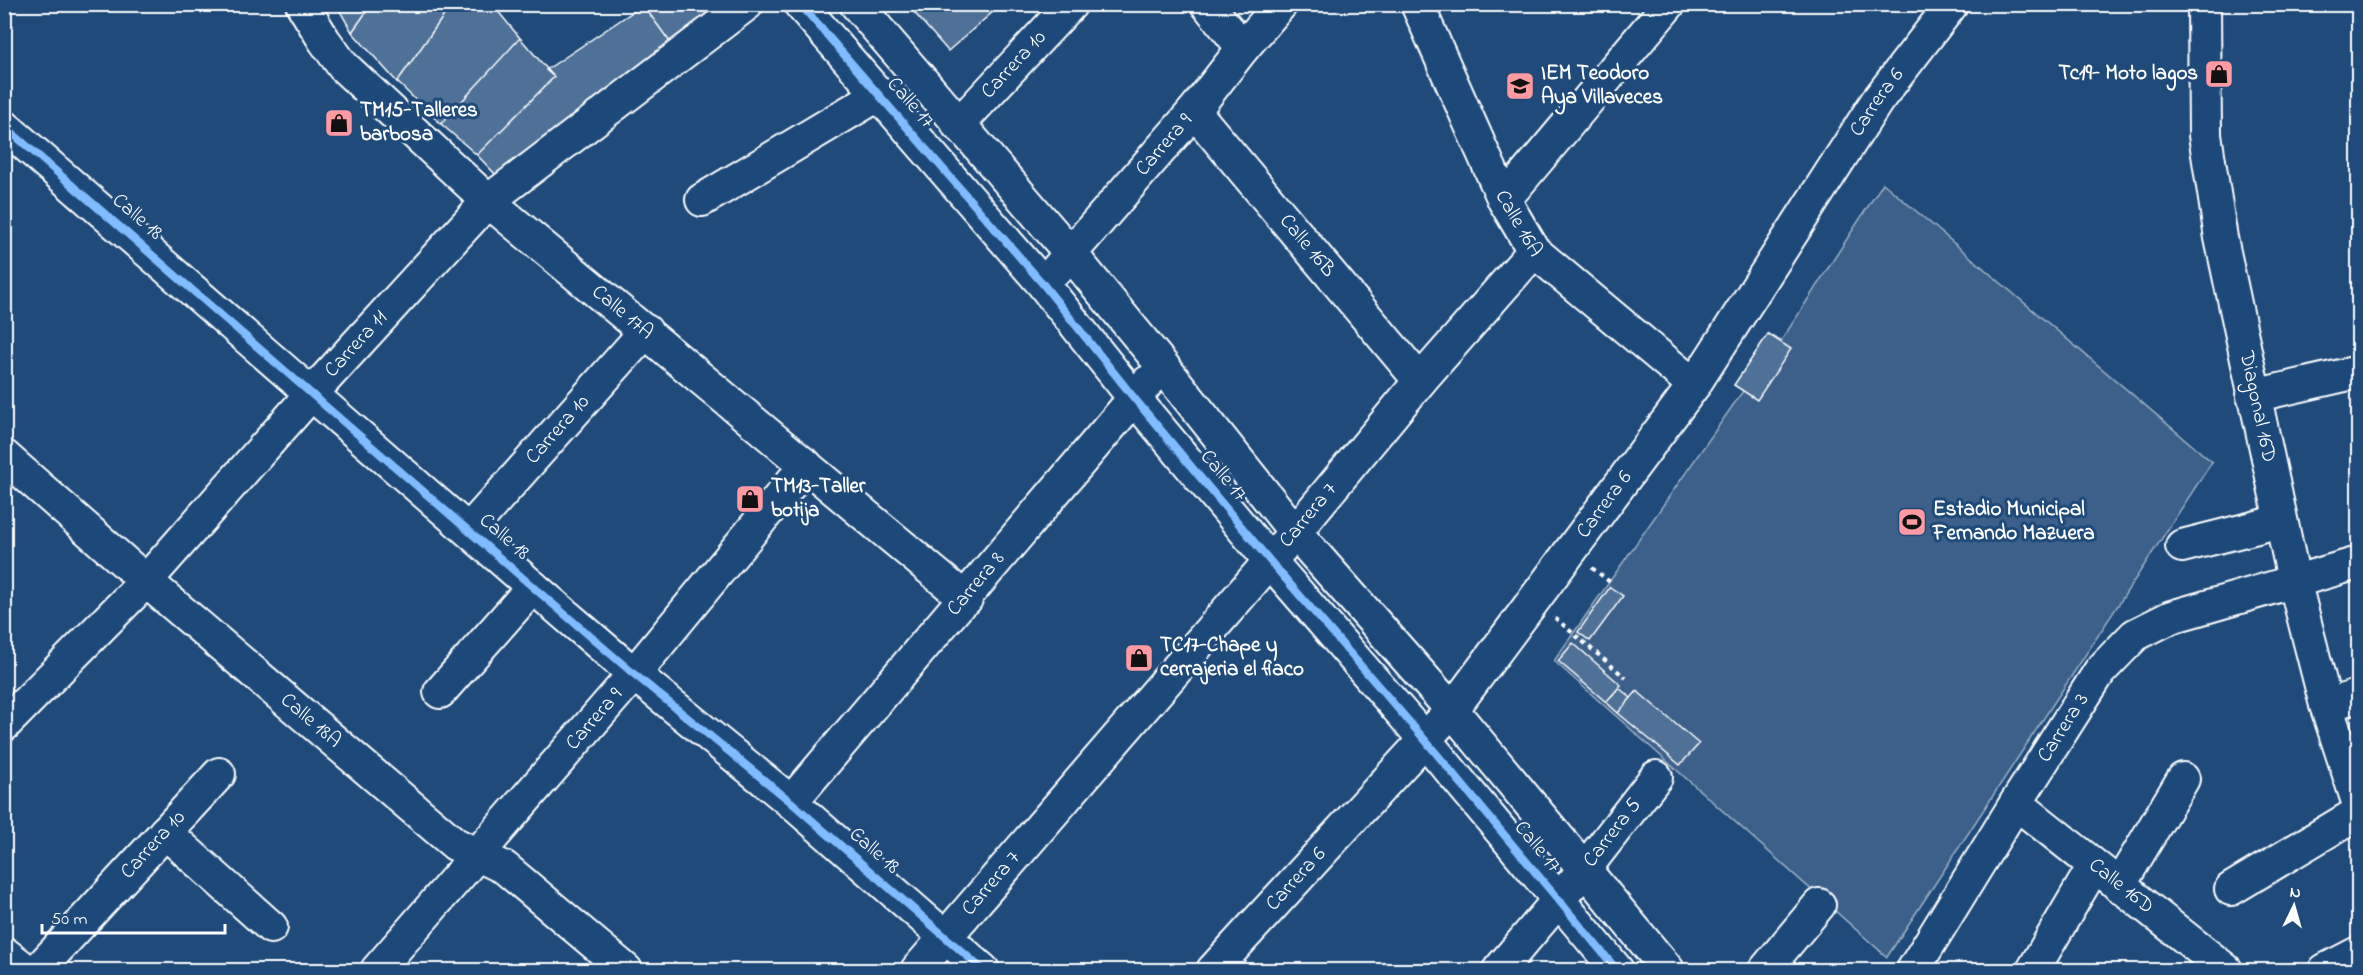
<svg xmlns="http://www.w3.org/2000/svg" width="2363" height="975" font-family="'Indie Flower',sans-serif">
  <style>
    .green { fill: #3c618b; stroke: #9eb0c5; stroke-width: 1.5 }
    .building { fill: #507197; stroke: #fff; stroke-width: 1.5 }
    .lines { fill: none; stroke-linecap: round; stroke-linejoin: round }
    .minor-casing { stroke: #fff; stroke-width: 36 }
    .path { stroke: #fff; stroke-width: 4; stroke-dasharray: 4.5 4.5; stroke-linecap: butt }
    .minor { stroke: #1f4a7a; stroke-width: 32 }
    .cycleway-casing { stroke: #1f4a7a; stroke-width: 11 }
    .cycleway { stroke: #80bcff; stroke-width: 8 }
    .labels { text-anchor: middle; dominant-baseline: central; stroke-width: 6; stroke-linejoin: round; paint-order: stroke }
    .street-label { font-size: 21px; fill: #fff; stroke: #1f4a7a }
    .poi-label { font-size: 21px; font-weight: bold; fill: #fff; stroke: #1f4a7a; text-anchor: start }
  </style>
  <rect width="100%" height="100%" fill="#1f4a7a"/>
  <filter id="ink" filterUnits="userSpaceOnUse"><feTurbulence type="fractalNoise" baseFrequency=".0167" numOctaves="2"/><feDisplacementMap in="SourceGraphic" scale="12" xChannelSelector="R" yChannelSelector="G"/><feConvolveMatrix kernelMatrix="1 2 1 2 8 2 1 2 1" color-interpolation-filters="sRGB"/></filter>
  <g filter="url(#ink)">
    <path class="green" d="M1883 183 2212 462 1887 957 1554 661 1743 391 1734 385 1768 334 1781 341Z"/>
    <path class="building" d="M336 4H372L352 32Z
      M372 4H452L397 82 352 32Z
      M452 4H492L520 38 441 124 397 82Z
      M712 4 716 10 670 42 643 5Z
      M918 4H1002L948 51 912 10Z
      M643 5 670 42 496 175 477 155 554 77 546 70Z
      M520 38 554 77 477 155 441 124Z
      M1768 334 1791 349 1757 400 1734 385Z
      M1610 587 1623 596 1590 641 1578 632Z
      M1573 643 1621 685 1606 702 1558 661Z
      M1619 688 1631 698 1618 713 1606 702Z
      M1637 691 1699 744 1680 765 1618 713Z"/>
    <g class="lines">
      <g class="minor-casing">
        <g id="minor">
          <path id="s1" d="M302 4 324 40 343 66 488 201 966 599"/>
          <path d="M800 4 1043 284 1134 398 1270 561 1425 740 1617 970"/>
          <path d="M856 4 1071 254 1162 365 1295 532 1452 710 1668 970"/>
          <path d="M1207 4 1243 48"/>
          <path id="s2" d="M1417 4 1504 200 1534 251 1694 385"/>
          <path id="s3" d="M2204 4 2205 135 2221 238 2294 580 2326 705 2358 802"/>
          <path id="s4" d="M1194 111 1420 381"/>
          <path id="s5" d="M958 125 1071 4"/>
          <path d="M4 126 533 587 634 674 791 802 983 970"/>
          <path d="M702 200 878 95"/>
          <path d="M1504 200 1669 4"/>
          <path id="s6" d="M1057 269 1194 111 1243 48 1281 4"/>
          <path d="M2253 396 2358 372"/>
          <path id="s7" d="M4 456 146 581 455 844 505 868 626 970"/>
          <path id="s8" d="M469 530 646 331"/>
          <path d="M2182 546 2281 521"/>
          <path d="M440 692 533 587"/>
          <path d="M2326 705 2358 696"/>
          <path id="s9" d="M4 725 146 581 312 393 488 201 747 4"/>
          <path id="s10" d="M791 802 1148 382"/>
          <path id="s11" d="M2016 803 2226 970"/>
          <path d="M165 832 271 927"/>
          <path d="M2119 886 2183 779"/>
          <path d="M2231 889 2358 813"/>
          <path d="M4 953 26 970"/>
          <path id="s12" d="M38 970 219 774"/>
          <path id="s13" d="M377 970 634 674 806 465"/>
          <path id="s14" d="M917 970 1295 532 1420 381 1534 251"/>
          <path id="s15" d="M1213 970 1452 710 1694 385 1877 101 1952 4"/>
          <path id="s16" d="M1499 970 1584 870 1656 777"/>
          <path d="M1765 970 1819 905"/>
          <path id="s17" d="M1913 970 2016 803 2100 671 2135 635 2171 617 2358 563"/>
          <path d="M2033 970 2094 866"/>
          <path d="M2325 970 2358 953"/>
        </g>
      </g>
      <path class="path" d="M1592 568 1610 582
        M1555 618 1626 678"/>
      <use href="#minor" class="minor"/>
      <g class="cycleway-casing">
        <path id="cycleway" d="M800 4 1043 284 1134 398 1270 561 1425 740 1617 970
          M4 126 533 587 634 674 791 802 983 970"/>
      </g>
      <use href="#cycleway" class="cycleway"/>
    </g>
  </g>
  <defs>
    <g id="shop-square" transform="scale(1.5)"><rect x="-9" y="-9" width="18" height="18" rx="4" fill="#ff9aa2" stroke="#1f4a7a"/><path d="M-5-2.5h2.3a2.7 3.5 0 0 1 5.4 0H5L5.5 6h-11ZM-1.5-2.5h3a1.5 2.3 0 0 0-3 0Z" fill="#111"/></g>
    <g id="school-square" transform="scale(1.5)"><rect x="-9" y="-9" width="18" height="18" rx="4" fill="#ff9aa2" stroke="#1f4a7a"/><path d="M0-5L7-2L0 1L-7-2ZM-4 1L0 2.5L4 1V4Q0 6-4 4Z" fill="#111"/></g>
    <g id="stadium-square" transform="scale(1.5)"><rect x="-9" y="-9" width="18" height="18" rx="4" fill="#ff9aa2" stroke="#1f4a7a"/><path d="M0-5a6.5 5 0 1 0 0 10a6.5 5 0 1 0 0-10ZM-3.5-1.8h7v3.6h-7Z" fill="#111"/></g>
  </defs>
  <g fill-rule="evenodd">
    <use href="#shop-square" x="2219" y="74"/>
    <use href="#school-square" x="1520" y="86"/>
    <use href="#shop-square" x="339" y="123"/>
    <use href="#shop-square" x="750" y="499"/>
    <use href="#stadium-square" x="1912" y="522"/>
    <use href="#shop-square" x="1139" y="658"/>
  </g>
  <g class="labels">
    <g class="street-label">
      <text stroke="none"><textPath href="#s5" startOffset="82">Carrera 10</textPath></text>
      <text transform="translate(910 103) rotate(49)">Calle 17</text>
      <text stroke="none"><textPath href="#s15" startOffset="1095">Carrera 6</textPath></text>
      <text stroke="none"><textPath href="#s6" startOffset="164">Carrera 9</textPath></text>
      <text transform="translate(137 217) rotate(41)">Calle 18</text>
      <text stroke="none"><textPath href="#s2" startOffset="242">Calle 16A</textPath></text>
      <text stroke="none"><textPath href="#s4" startOffset="176">Calle 16B</textPath></text>
      <text stroke="none"><textPath href="#s1" startOffset="447">Calle 17A</textPath></text>
      <text stroke="none"><textPath href="#s9" startOffset="519">Carrera 11</textPath></text>
      <text stroke="none"><textPath href="#s3" startOffset="408">Diagonal 16D</textPath></text>
      <text stroke="none"><textPath href="#s8" startOffset="134">Carrera 10</textPath></text>
      <text transform="translate(1223 476) rotate(50)">Calle 17</text>
      <text stroke="none"><textPath href="#s15" startOffset="609">Carrera 6</textPath></text>
      <text stroke="none"><textPath href="#s14" startOffset="600">Carrera 7</textPath></text>
      <text transform="translate(504 537) rotate(41)">Calle 18</text>
      <text stroke="none"><textPath href="#s10" startOffset="286">Carrera 8</textPath></text>
      <text stroke="none"><textPath href="#s13" startOffset="332">Carrera 9</textPath></text>
      <text stroke="none"><textPath href="#s7" startOffset="405">Calle 18A</textPath></text>
      <text stroke="none"><textPath href="#s17" startOffset="285">Carrera 3</textPath></text>
      <text stroke="none"><textPath href="#s16" startOffset="178">Carrera 5</textPath></text>
      <text stroke="none"><textPath href="#s12" startOffset="170">Carrera 10</textPath></text>
      <text transform="translate(1537 847) rotate(50)">Calle 17</text>
      <text transform="translate(874 851) rotate(41)">Calle 18</text>
      <text stroke="none"><textPath href="#s15" startOffset="123">Carrera 6</textPath></text>
      <text stroke="none"><textPath href="#s14" startOffset="114">Carrera 7</textPath></text>
      <text stroke="none"><textPath href="#s11" startOffset="134">Calle 16D</textPath></text>
    </g>
    <g class="poi-label">
      <text x="1541" y="74">IEM Teodoro<tspan x="1541" dy="24">Aya Villaveces</tspan></text>
      <text x="2198" y="74" text-anchor="end">Tc19- Moto lagos</text>
      <text x="360" y="111">TM15-Talleres<tspan x="360" dy="24">barbosa</tspan></text>
      <text x="771" y="487">TM13-Taller<tspan x="771" dy="24">botija</tspan></text>
      <text x="1933" y="510">Estadio Municipal<tspan x="1933" dy="24">Fernando Mazuera</tspan></text>
      <text x="1160" y="646">TC17-Chape y<tspan x="1160" dy="24">cerrajeria el flaco</tspan></text>
    </g>
  </g>
  <rect width="2363" height="975" fill="none" stroke="#1f4a7a" stroke-width="24"/>
  <rect x="12" y="12" width="2339" height="951" fill="none" stroke="#fff" stroke-width="2" filter="url(#ink)"/>
  <g transform="translate(2294 906) rotate(5)" stroke="#1f4a7a" stroke-width="4.5" paint-order="stroke">
  <path d="M0-4.5L10 22L0 15L-10 22Z" fill="#ffffff"/>
  <text y="-9" font-size="16" font-weight="bold" text-anchor="middle" fill="#ffffff">N</text>
  </g>
  <path d="M42 924v9h183v-9" fill="none" stroke="#ffffff" stroke-width="3"/>
  <text x="51" y="924" font-size="18" fill="#ffffff" stroke="#1f4a7a" stroke-width="4.5" paint-order="stroke">50 m</text>
</svg>
